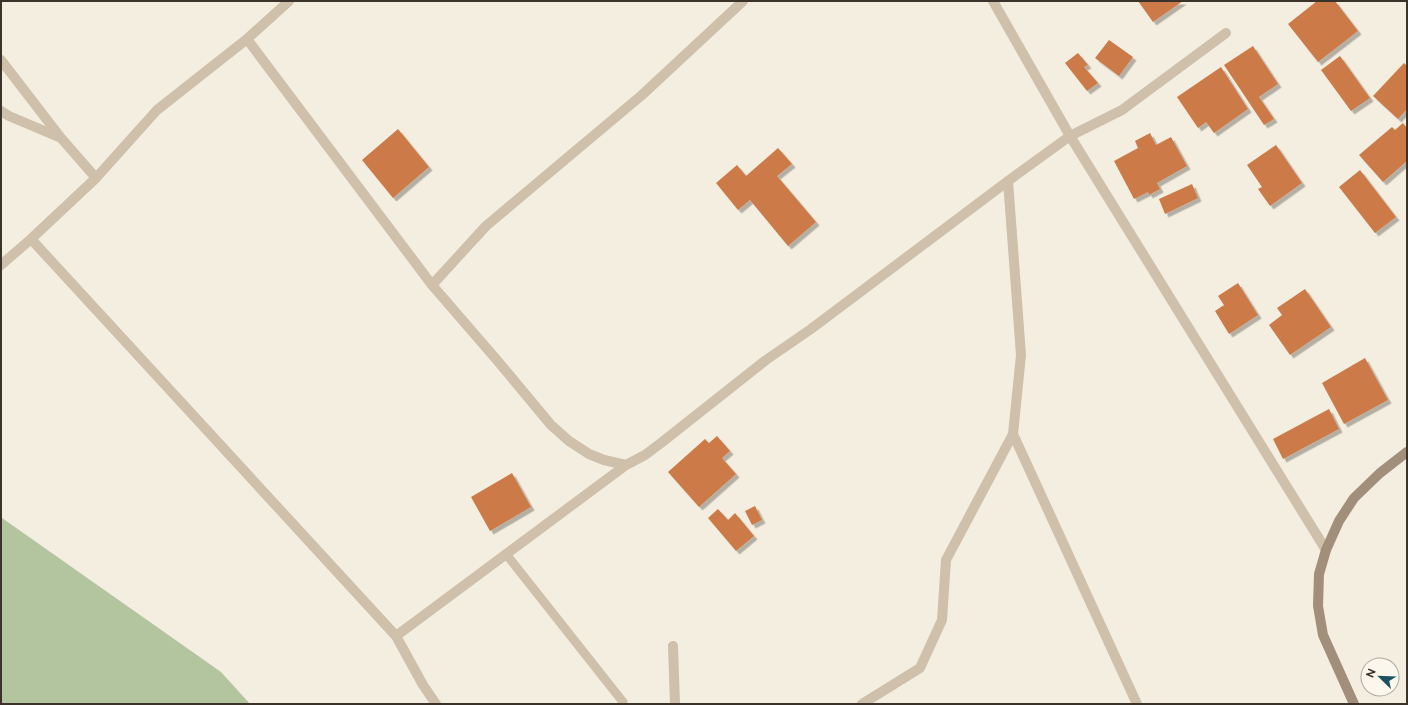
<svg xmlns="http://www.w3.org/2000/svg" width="1408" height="705" font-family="Raleway,sans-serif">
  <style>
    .green { fill: #b2c59e }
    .building { fill: #cc7a46; filter: url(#shadow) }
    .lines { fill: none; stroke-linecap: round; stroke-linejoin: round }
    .lane { stroke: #cec0aa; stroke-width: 9 }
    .street { stroke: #cec0aa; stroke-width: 10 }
    .secondary { stroke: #a28f7b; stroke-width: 10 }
  </style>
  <defs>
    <filter id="shadow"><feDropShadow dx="3.5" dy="3.5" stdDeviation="0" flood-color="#0004"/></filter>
  </defs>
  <rect width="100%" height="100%" fill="#f4eee0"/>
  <path class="green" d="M2 518 221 672 250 704H1V519Z"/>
  <path class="building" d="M1138 1H1183L1153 22Z
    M1317 1H1335L1358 31 1318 62 1288 24Z
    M1109 40 1133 57 1119 76 1095 58Z
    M1253 46 1278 84 1259 97 1274 119 1264 125 1224 65Z
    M1078 53 1088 65 1084 67 1098 83 1087 91 1065 63Z
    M1340 56 1370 98 1351 111 1321 70Z
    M1404 63 1407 66V109L1398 119 1373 96Z
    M1221 67 1248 109 1214 133 1206 122 1198 128 1177 97Z
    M1403 123 1407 128V161L1383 182 1359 155 1392 127 1395 130Z
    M398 129 429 167 393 198 362 160Z
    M1150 133 1156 145 1171 137 1187 166 1157 183 1160 189 1149 195 1148 192 1134 199 1114 161 1138 148 1135 141Z
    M1276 145 1302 183 1270 206 1258 189 1262 187 1247 165Z
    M778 148 792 164 777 176 816 222 788 246 750 200 738 210 716 183 737 165 746 176Z
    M1360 170 1396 217 1375 233 1339 187Z
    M1192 184 1198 198 1165 214 1159 199Z
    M1238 283 1258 315 1229 334 1215 311 1224 305 1218 296Z
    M1305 289 1331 327 1290 355 1269 325 1282 315 1277 308Z
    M1365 358 1388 400 1344 424 1322 383Z
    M1329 409 1339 429 1283 459 1273 439Z
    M717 436 730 451 722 458 736 474 699 507 668 472 705 439 709 443Z
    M512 473 531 507 490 531 471 497Z
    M755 506 762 520 752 525 745 511Z
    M718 509 728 520 735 513 754 536 736 551 708 518Z"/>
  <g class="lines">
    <path class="lane" d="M506 554 623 702"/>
    <path class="street" d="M993 1 1070 136 1326 550
      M247 39 289 1
      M1 60 61 138 96 178
      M1 111 9 116 61 138
      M1 265 31 239
      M432 285 486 226 642 95 743 1
      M1013 434 1137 704
      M396 636 31 239 96 178 157 110 247 39 432 285 496 359 551 425 569 441 589 454 604 460 626 465 645 455 661 443 766 360 811 329 1008 181 1070 136 1122 110 1226 33
      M673 646 675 704
      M436 704 423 685 396 636 626 465
      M862 704 920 668 942 620 946 560 1013 434 1021 355 1008 181"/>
    <path class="secondary" d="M1354 704 1323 635 1318 606 1319 574 1326 550 1339 521 1354 498 1380 473 1407 452"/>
  </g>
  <rect width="1408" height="705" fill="none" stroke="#3b322a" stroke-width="4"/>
  <g transform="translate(1380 677) rotate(293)"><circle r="19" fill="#fbf7ed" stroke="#aea89f"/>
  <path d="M0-3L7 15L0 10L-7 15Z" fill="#1d515f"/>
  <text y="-6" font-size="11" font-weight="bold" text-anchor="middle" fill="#3b322a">N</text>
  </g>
</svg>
